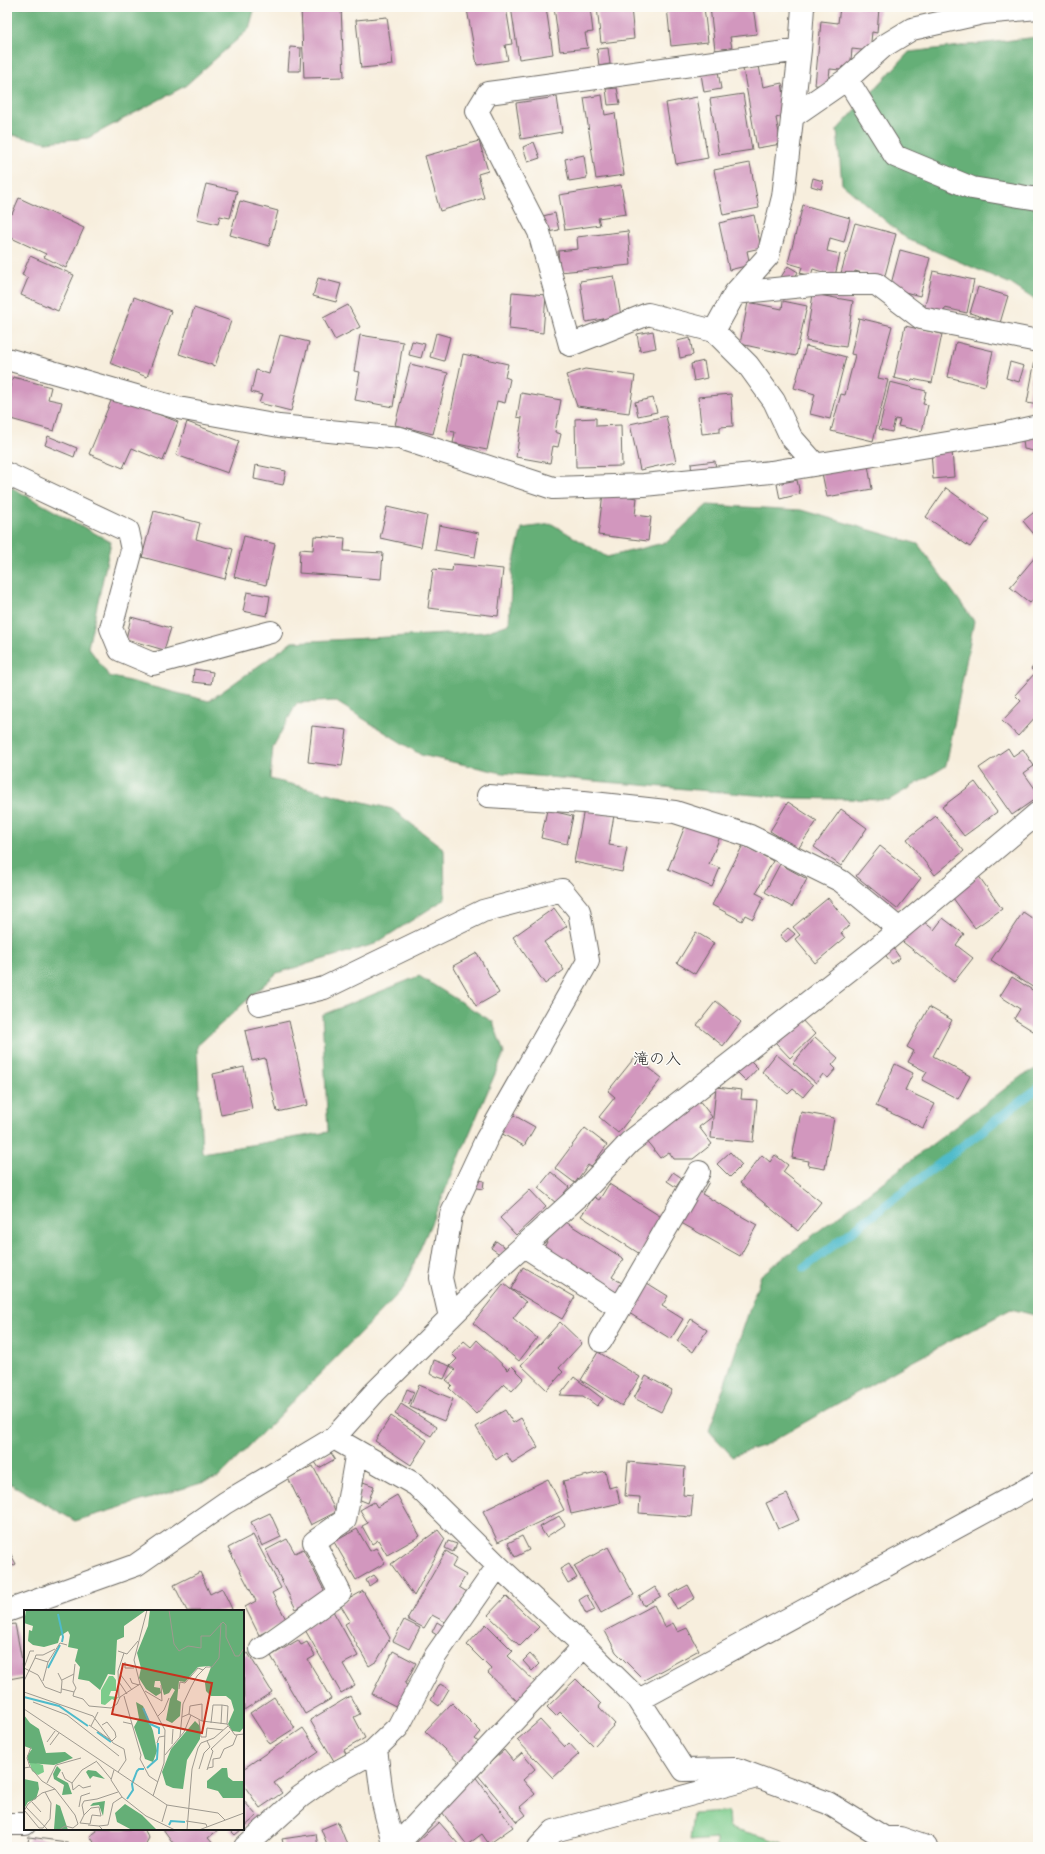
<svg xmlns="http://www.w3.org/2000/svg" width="1045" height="1854" font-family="Dekko,'Klee One',sans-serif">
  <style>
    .green { fill: #7ccb8b; stroke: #4c7454 }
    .forest { fill: #65af77; stroke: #40664a }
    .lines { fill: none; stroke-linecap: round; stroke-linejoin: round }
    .stream { stroke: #4fbbcb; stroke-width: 9 }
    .building { fill: #d297be }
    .minor-casing { stroke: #696660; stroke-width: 24 }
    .minor { stroke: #fff; stroke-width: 22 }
    .labels { text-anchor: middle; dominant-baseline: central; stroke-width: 3; stroke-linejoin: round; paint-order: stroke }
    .neighbourhood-label { font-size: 16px; fill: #1c1c1c; stroke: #fdfcf7 }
    .inset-river { fill: none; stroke: #4fbbcb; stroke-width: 2 }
    .inset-road { fill: none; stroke: #9f9a90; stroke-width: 1 }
    .view { fill: #c8321e; fill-opacity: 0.15; stroke: #c8321e; stroke-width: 2 }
    .inset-edge { fill: none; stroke: #1c1c1c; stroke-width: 2 }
  </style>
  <rect width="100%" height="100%" fill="#fdfcf7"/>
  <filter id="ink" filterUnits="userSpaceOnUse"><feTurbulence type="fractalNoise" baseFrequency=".025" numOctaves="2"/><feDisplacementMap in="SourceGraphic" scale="8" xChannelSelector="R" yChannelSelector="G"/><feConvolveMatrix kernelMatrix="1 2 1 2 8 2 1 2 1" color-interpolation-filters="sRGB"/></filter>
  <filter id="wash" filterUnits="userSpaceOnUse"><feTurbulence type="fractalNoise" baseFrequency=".012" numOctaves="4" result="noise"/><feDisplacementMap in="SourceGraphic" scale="16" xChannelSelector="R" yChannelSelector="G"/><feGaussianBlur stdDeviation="0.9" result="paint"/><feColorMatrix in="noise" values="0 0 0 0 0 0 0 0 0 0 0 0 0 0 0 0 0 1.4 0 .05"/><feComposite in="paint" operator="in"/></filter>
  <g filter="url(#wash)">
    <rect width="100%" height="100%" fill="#f7eedd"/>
    <path class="green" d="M728 1811 729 1827 783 1843 780 1847H716V1839L690 1841 693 1813Z"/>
    <path class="forest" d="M7 7H255L249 29 185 86 88 138 46 142 7 134Z
      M1038 37V302L1011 284 907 239 842 184 837 130 909 52Z
      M7 485 111 542 88 647 109 676 209 701 292 642 485 632 509 624 512 569 522 528 552 524 607 557 667 542 707 505 802 510 918 544 974 621 946 766 889 800 789 798 502 773 421 755 335 701 297 703 273 747 270 779 392 809 444 849 445 899 375 944 277 973 197 1046 202 1153 328 1132 322 1015 419 976 493 1022 504 1053 403 1289 218 1478 75 1521 11 1484 7 1485Z
      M1038 1068V1316L1011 1309 902 1367 765 1445 732 1456 709 1431 761 1275 1023 1075Z"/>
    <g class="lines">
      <path class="stream" d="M804 1268 1038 1088"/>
    </g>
    <g id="blocks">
      <path class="building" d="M301 7H341L344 77 304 78Z
        M480 7H506L512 44 505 45 508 60 477 65 467 9Z
        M511 7H546L553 54 519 59Z
        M554 7H590L593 32 585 33 588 48 560 51Z
        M597 7H631L634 39 601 43Z
        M667 7H704L708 42 671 46Z
        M710 7H753L757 34 730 37 732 48 715 50Z
        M840 7 879 8 877 33 872 32 870 51 852 49 850 71 830 69 828 86 815 85 821 21 838 23Z
        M387 17 393 65 361 68 356 20Z
        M290 47 301 48 300 71H288Z
        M608 48 610 64 599 66 597 49Z
        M759 66 763 87 782 83 787 115 776 118 781 144 757 148 743 69Z
        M718 71 721 89 704 92 701 74Z
        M617 88 620 104 608 105 606 89Z
        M743 94 752 150 719 155 710 99Z
        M602 95 605 115 615 113 624 175 596 179 584 98Z
        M557 97 562 132 521 139 516 103Z
        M697 97 708 158 676 164 666 103Z
        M479 141 488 171 478 174 484 198 440 211 425 156Z
        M534 142 540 158 528 162 523 147Z
        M584 155 587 178 569 181 565 159Z
        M750 163 759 208 723 215 714 170Z
        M813 178 823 181 821 189 811 186Z
        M206 184 237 191 230 218 220 216 218 224 197 219Z
        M621 185 626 214 598 218 600 225 565 230 559 195Z
        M19 198 84 228 66 268 44 257 46 254 7 236V212L12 214Z
        M240 201 278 211 269 246 230 235Z
        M803 205 850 218 844 242 830 238 827 251 840 254 835 276 813 269 811 276 800 273 802 267 788 263Z
        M555 213 559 230 547 232 543 216Z
        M754 215 761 248 747 251 750 265 729 270 719 223Z
        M855 223 896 234 884 279 855 271 853 277 841 273Z
        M628 231 631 265 560 272 558 251 578 249 577 237Z
        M900 250 930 258 920 296 890 288Z
        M30 256 74 275 58 311 21 295 28 278 22 275Z
        M788 266 798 272 792 283 781 277Z
        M933 271 974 280 967 313 945 308 944 315 924 310Z
        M614 276 621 316 586 322 580 281Z
        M318 278 341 284 336 302 313 296Z
        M978 287 1008 296 1000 323 970 313Z
        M512 292 546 295 543 333 509 329Z
        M813 294 853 301 846 347 806 341Z
        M134 297 171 311 147 377 110 363Z
        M783 301 807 306 796 356 740 344 748 302 782 309Z
        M348 305 360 327 335 340 323 318Z
        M194 308 231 321 215 366 179 354Z
        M859 318 892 326 878 378 888 380 873 441 831 431 841 394 845 395 855 355 851 354Z
        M905 326 942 334 932 383 912 379 911 382 894 378Z
        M653 331 656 348 640 351 637 334Z
        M436 333 450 337 444 361 430 357Z
        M280 335 309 342 291 411 259 403 262 395 251 392 256 370 269 374Z
        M360 335 403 342 393 407 355 400 360 372 354 371Z
        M690 338 693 355 680 358 677 341Z
        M412 341 425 344 421 358 409 355Z
        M956 342 993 351 985 386 948 377Z
        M806 346 846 357 830 419 810 414 815 394 794 388Z
        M463 354 508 364 505 377 510 379 505 403 497 401 487 450 453 443 455 432 447 431Z
        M1035 360H1038V405L1027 403Z
        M704 361 707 378 694 381 691 364Z
        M1010 362 1024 366 1019 382 1006 378Z
        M410 364 448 373 433 434 395 425Z
        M585 369 635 376 629 413 577 406 566 375Z
        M13 377 51 387 48 399 62 402 54 431 7 418V397Z
        M890 382 926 391 923 404 928 405 922 431 898 426 900 420 895 419 892 432 879 429Z
        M521 393 561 400 555 432 561 434 558 447 553 446 550 463 516 457 522 418 517 417Z
        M731 394 733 426 720 427V432L702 434 698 397Z
        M113 396 178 422 163 461 132 448 123 468 89 454Z
        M653 398 657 412 638 416 635 402Z
        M666 416 676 462 640 470 630 424Z
        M596 418V426L621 425 622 466 576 467 575 419Z
        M187 422 239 441 228 473 176 455Z
        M48 436 77 448 74 457 45 445Z
        M1038 437V452L1024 449 1023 440Z
        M952 450 954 477 933 479 931 451Z
        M715 461 716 472 692 475 691 464Z
        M256 465 286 471 283 485 254 479Z
        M868 465 872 489 827 497 822 473Z
        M797 480 800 494 780 499 777 484Z
        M946 488 989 519 970 547 926 517Z
        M603 493 637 498 635 515 651 517 648 541 598 535Z
        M387 507 427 516 421 547 380 538Z
        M1038 509V539L1023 521Z
        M154 511 200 523 196 539 233 549 225 579 142 557Z
        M439 525 479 533 475 557 435 550Z
        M244 536 275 544 266 585 234 577Z
        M314 536 345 538 344 551 383 553 381 579 299 573 300 549 313 550Z
        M1036 556 1038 558V594L1030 603 1010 587Z
        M453 564 503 569 498 616 428 608 433 569 452 571Z
        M247 592 270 596 267 616 243 611Z
        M131 617 171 628 164 650 126 639Z
        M1038 661V714L1018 736 1002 721 1021 701 1015 695 1035 673 1031 669Z
        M194 669 213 672 211 684 193 682Z
        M312 726 347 730 342 766 308 762Z
        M1008 748 1013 756 1023 749 1034 766 1024 773 1038 793V797L1012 815 979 768Z
        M975 782 997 812 964 836 942 807Z
        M788 802 817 821 798 849 770 831Z
        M584 809 614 815 609 845 627 848 622 872 574 862Z
        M841 809 867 828 841 866 814 847Z
        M547 810 573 816 567 844 541 838Z
        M936 816 964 851 935 875 907 839Z
        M687 821 721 834 709 864 720 868 712 887 668 869Z
        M743 845 773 861 756 893 764 897 753 919 745 915 742 921 712 905Z
        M880 846 921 878 897 909 856 876Z
        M780 864 807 879 792 907 765 892Z
        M978 875 1002 909 975 928 950 894Z
        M828 898 850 925 841 933 845 938 815 963 795 939 800 935 793 927Z
        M554 908 567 926 544 942 564 970 545 984 513 937Z
        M1023 912 1038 922V981L1034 988 991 960Z
        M917 916 934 930 943 918 964 934 956 945 973 958 954 982 899 939Z
        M788 928 795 934 786 942 780 935Z
        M696 932 714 943 695 974 677 963Z
        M893 948 900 958 892 964 884 953Z
        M477 953 499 993 476 1006 453 966Z
        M1012 977 1034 991 1038 985V1034L1014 1019 1020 1009 1000 996Z
        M716 1001 741 1022 723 1046 697 1025Z
        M929 1007 952 1020 933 1056 970 1076 958 1099 922 1080 927 1072 908 1062 914 1051 907 1047Z
        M800 1018 815 1034 790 1058 775 1042Z
        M289 1021 308 1105 277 1112 265 1058 252 1061 245 1031Z
        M815 1037 838 1058 832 1065 836 1069 828 1078 823 1074 816 1083 793 1063Z
        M776 1054 813 1085 803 1097 793 1089 788 1094 762 1072Z
        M635 1057 662 1078 618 1133 599 1117 615 1097 608 1091Z
        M747 1057 758 1068 746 1081 735 1070Z
        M895 1064 913 1073 905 1090 935 1104 923 1128 876 1106Z
        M244 1067 252 1109 221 1115 213 1074Z
        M716 1087 742 1090 741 1099 757 1100 753 1142 711 1138Z
        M695 1095 712 1117 699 1127 712 1144 693 1159H674L669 1152 660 1158 643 1136Z
        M801 1112 834 1118 825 1169 808 1166 809 1161 792 1158Z
        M510 1113 535 1127 524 1146 499 1132Z
        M585 1128 607 1145 591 1167 588 1165 575 1183 555 1168Z
        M730 1152 742 1165 730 1177 717 1164Z
        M762 1155 770 1162 775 1155 788 1165 783 1172 821 1202 798 1231 740 1183Z
        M551 1172 569 1187 556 1203 538 1188Z
        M673 1172 682 1178 676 1187 667 1181Z
        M699 1177 709 1182 702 1194 757 1225 740 1256 676 1220Z
        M472 1179 484 1181 483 1189 470 1187Z
        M609 1184 663 1218 640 1254 581 1216 594 1197 599 1200Z
        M530 1190 546 1207 516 1235 500 1218Z
        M561 1219 624 1259 612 1277 625 1285 619 1294 544 1247Z
        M496 1241 506 1248 501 1255 491 1248Z
        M523 1267 575 1297 562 1319 511 1289Z
        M647 1283 668 1296 662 1306 683 1319 671 1339 629 1313Z
        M504 1284 526 1302 513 1318 537 1338 519 1361 473 1323Z
        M691 1319 707 1330 693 1352 677 1341Z
        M560 1322 582 1343 559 1368 563 1372 547 1390 521 1365Z
        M477 1340 508 1370 512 1366 524 1378 512 1391 504 1384 476 1414 449 1388 452 1385 446 1380 455 1370 450 1366 457 1359 452 1354 464 1341 471 1347Z
        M598 1352 640 1377 622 1406 581 1380Z
        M434 1360 450 1366 444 1379 430 1374Z
        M646 1376 672 1390 661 1412 634 1398Z
        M574 1377 603 1399 597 1406 583 1396 560 1395Z
        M419 1385 453 1399 444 1421 410 1407Z
        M407 1389 414 1392 409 1404 402 1402Z
        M401 1404 437 1427 431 1436 395 1414Z
        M505 1410 513 1423 521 1418 538 1447 512 1463 506 1453 496 1460 476 1427Z
        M391 1416 427 1440 411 1465 375 1441Z
        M331 1453 335 1459 319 1468 315 1462Z
        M628 1462 685 1467 683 1495 693 1496 691 1517 639 1513 640 1497 625 1496Z
        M313 1466 336 1512 311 1525 288 1478Z
        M605 1471 609 1488 616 1486 620 1503 571 1514 563 1481Z
        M548 1479 564 1510 498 1542 483 1511Z
        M363 1482 374 1486 368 1503 358 1499Z
        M787 1494 799 1520 778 1529 766 1503Z
        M397 1495 420 1536 387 1555 378 1540 372 1544 362 1526 368 1523 360 1510 374 1502 377 1507Z
        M270 1513 281 1537 262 1546 251 1522Z
        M559 1516 565 1525 546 1537 540 1527Z
        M357 1529 370 1551 376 1548 385 1563 356 1580 334 1542Z
        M438 1530 445 1539 414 1596 391 1564Z
        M253 1535 281 1588 272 1593 287 1621 259 1635 245 1607 256 1601 228 1548Z
        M522 1536 529 1550 515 1557 508 1543Z
        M287 1539 295 1553 303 1549 326 1594 296 1609 266 1550Z
        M448 1541 457 1544 453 1552 445 1548Z
        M7 1547 16 1564 7 1569Z
        M608 1547 634 1595 601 1613 574 1566Z
        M446 1551 457 1558 452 1567 466 1575 459 1587 467 1592 449 1624 432 1615 424 1628 407 1619Z
        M569 1564 577 1578 568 1583 560 1569Z
        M200 1572 210 1594 222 1588 232 1609 229 1611H187L174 1585Z
        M374 1575 378 1580 369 1586 366 1580Z
        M688 1585 695 1598 677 1609 669 1595Z
        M655 1587 661 1596 644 1606 639 1597Z
        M363 1591 390 1638 377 1661 369 1666 345 1624 350 1621 340 1604Z
        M587 1595 595 1610 586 1614 579 1600Z
        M506 1596 539 1627 520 1646 488 1615Z
        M654 1605 665 1627 673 1623 678 1632 687 1628 699 1650 644 1680 616 1652 605 1631Z
        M333 1611 358 1656 343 1664 355 1685 341 1693 304 1628Z
        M404 1620 420 1628 409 1649 393 1641Z
        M437 1622 445 1627 440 1637 432 1632Z
        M15 1624 25 1676 9 1679 11 1689 7 1687V1625Z
        M486 1624 513 1651 508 1656 538 1685 520 1704 488 1673 491 1669 467 1645Z
        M298 1640 301 1645 307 1642 315 1656 308 1660 331 1699 305 1714 271 1656Z
        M393 1651 416 1663 405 1684 412 1688 401 1709 372 1694Z
        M248 1653 272 1692 244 1710 243 1656Z
        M530 1654 539 1664 532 1671 523 1661Z
        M576 1679 601 1704 599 1707 615 1724 594 1746 560 1712 556 1716 547 1707Z
        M440 1684 449 1689 439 1706 431 1700Z
        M350 1696 360 1714 354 1717 365 1738 344 1750 346 1754 334 1761 310 1720Z
        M274 1697 295 1728 270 1744 250 1713Z
        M452 1703 481 1732 475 1739 482 1745 462 1766 425 1731Z
        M540 1720 565 1747 569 1743 579 1754 553 1778 517 1740Z
        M303 1728 319 1752 274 1783 282 1793 260 1808 243 1784V1769Z
        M504 1750 513 1761 522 1753 535 1769 523 1780 535 1794 520 1807 526 1815 517 1822 477 1774Z
        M474 1775 513 1827 489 1844 482 1834 467 1845 439 1808Z
        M243 1800 257 1816 243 1828Z
        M338 1822 348 1847H328L321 1829Z
        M439 1822 459 1845 457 1847H447L444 1844 440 1847H420L416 1843Z
        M96 1829H144L149 1838 144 1847H97L90 1836 97 1831Z
        M163 1829H219L208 1838 216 1847H176Z
        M229 1829H242L235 1835Z
        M316 1834 318 1847H284L282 1839Z
        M29 1837 67 1842 66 1847H27Z"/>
    </g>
  </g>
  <g filter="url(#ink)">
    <use href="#blocks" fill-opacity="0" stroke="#696660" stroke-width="1"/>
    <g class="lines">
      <g class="minor-casing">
        <path id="minor" d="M803 7 800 50 783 197 768 256 735 293 714 331 748 365 774 401 791 437 815 464
          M847 79 895 156 972 188 1038 199
          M792 117 847 79 884 46 912 29 983 13 1038 8
          M735 293 823 284H876L921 318 1038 341
          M714 331 648 314 570 345 539 232 477 111 488 93 800 50
          M7 359 178 408 279 426 400 438 553 488 644 485 771 472 1002 434 1038 426
          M7 474 128 531 132 550 111 628 120 650 153 664 271 632
          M488 796 584 802 675 812 750 836 841 881 899 929
          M259 1004 324 988 483 911 562 890 579 911 588 961 486 1140 451 1215 441 1278 450 1317
          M524 1246 620 1308
          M601 1341 699 1172
          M7 1611 136 1565 225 1503 334 1438
          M261 1649 340 1593 314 1542 345 1520 357 1451
          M639 1700 1038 1483
          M376 1749 383 1803 394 1847
          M7 1824H25
          M885 1838H900L926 1847
          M245 1847 300 1797 328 1777 370 1754 398 1727 436 1655 498 1566
          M395 1847 584 1646
          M539 1847 554 1831 753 1778
          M892 1847 885 1838 828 1803 737 1769 684 1770 639 1700 584 1646 498 1566 416 1485 334 1438 375 1392 506 1262 583 1192 630 1142 871 953 1038 813"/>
      </g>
      <use href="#minor" class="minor"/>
    </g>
  </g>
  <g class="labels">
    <g class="neighbourhood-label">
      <text x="657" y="1060">滝の入</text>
    </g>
  </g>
  <g transform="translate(24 1610)">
    <rect width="220" height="220" fill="#f7eedd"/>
    <path d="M85 66H89L92 70V81H87L85 86 94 87 91 91 88 89 81 95 77 94V80ZM5 151 19 155 20 162 14 165 8 161Z" fill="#7ccb8b"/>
    <path d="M2 0H121V1L100 16V27L93 30 91 65 84 64 76 80 65 71 54 69 56 57 51 51 54 39 44 37 46 25 44 21 36 26 34 33 20 37 9 35 4 31 5 20 8 21 9 16 0 13ZM126 0H220V117L216 122 208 121 204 114 210 100 207 90 202 86H187L182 81 181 73 187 57 185 56 174 57 161 72 155 71 153 90 157 92 156 106 148 113 142 110 146 89 151 80 148 78 145 83 140 85 136 71H131L130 77 136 78 137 83 132 86 122 79 115 68 117 58 113 43 124 16ZM112 92 119 96 129 121 133 141 129 152 121 149 110 117 115 108ZM0 105 6 113 15 119 22 143 41 142 49 148 30 155 5 153 3 146 8 139 0 136ZM171 111 176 116V129L163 150 159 179 149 178 142 175 138 162 147 139ZM33 156 37 160 33 167 44 173 48 184 38 185 40 175 30 169 29 164ZM198 158H203L204 167 209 171H220V188H199L194 181 183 178V171ZM64 160 72 161 81 169 69 166 66 169 62 162ZM0 169 14 172 15 179 12 189 4 192 0 199ZM81 191 79 206 75 195 66 196 69 193ZM32 194 36 196 44 220 30 219ZM101 194 118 205 133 220H108L93 212 91 203Z" fill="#65af77"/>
    <path class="inset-river" d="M34 4 39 27 38 32M24 58 36 35M0 87 35 96 64 116M119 98 126 114 135 118V124M73 122 87 132M123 158 133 149 134 133M103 189 109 180 108 174 113 161 115 159H120M145 215 147 211 161 212"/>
    <path class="inset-road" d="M145 0 150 34 155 41 164 36 177 38V26H186L199 12 202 15V27L211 46H215L220 38M94 41 103 44 114 31M11 48 12 45H19L31 39M101 52V58H110M0 58 14 65 21 77 37 83 38 71 34 63M0 58 6 41H10M96 64 108 80M106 68 108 73 115 75M38 70 50 64M0 71 11 48 24 52M19 71 24 52 36 33 43 35M95 72 103 84M116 74 110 50 123 0M38 79 50 82 49 86 59 89 65 96 87 98 93 94 96 87 116 74 141 120 140 153 129 186M155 79 156 72 161 73 174 58 179 60M121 81 138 91 137 75M0 82 69 106 89 133 100 139 102 150 94 162M50 82 52 78 49 72 51 54M100 86 108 114M95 88 94 61 100 43M9 92 43 105 95 146M0 99 143 195 194 203 201 210M165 104 166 96 178 94V111M134 106 140 100 145 88M158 107 165 104 178 111 203 114 211 125 220 124M175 110 177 127H182L183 118 199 120M99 112 108 114 117 145 116 149 125 166 134 172M187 113 189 95H198L204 96 203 114M197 114 198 95M65 115 88 131 92 127 91 122 83 112 78 115M67 116 74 102M156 127 159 94 167 77 173 66 182 57H188L195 48 197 13M23 132 31 121M133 133 135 127 141 126M148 134 149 119M26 135 35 123M141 145 160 122 167 105M73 152 87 169M6 157 3 148 7 137M0 158 6 157 18 171 31 179 18 183 4 194 0 201M184 158 189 157V149L196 148 200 139 209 135 213 125M175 159 180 143 186 137 183 131M90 160 87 170 98 187 122 206 151 220M183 160 189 141 187 139 206 121M38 162 41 169 48 173 58 160 73 151M23 173 32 155 57 148M48 173 49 180 55 175 59 178 67 176M31 179 51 205 54 214 49 218 41 216 35 220M8 192 17 202M2 197 24 220M55 197 57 186 66 183M1 201 15 218H19L26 209 27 193 21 182M60 205 67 198 75 197 77 206 68 205 66 214 56 213 60 205 58 195 60 191 73 189 94 182M162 211 182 214 183 217M138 212 143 195M64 215 75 216 79 220M75 216 84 215 89 193 98 187M163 220 168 159 174 138 177 133 190 128 204 116M175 220 220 203"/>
    <path class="view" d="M99 54 188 73 178 123 88 104Z"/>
    <rect width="220" height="220" class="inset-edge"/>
  </g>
  <rect width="1045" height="1854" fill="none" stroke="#fdfcf7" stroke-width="24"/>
</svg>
